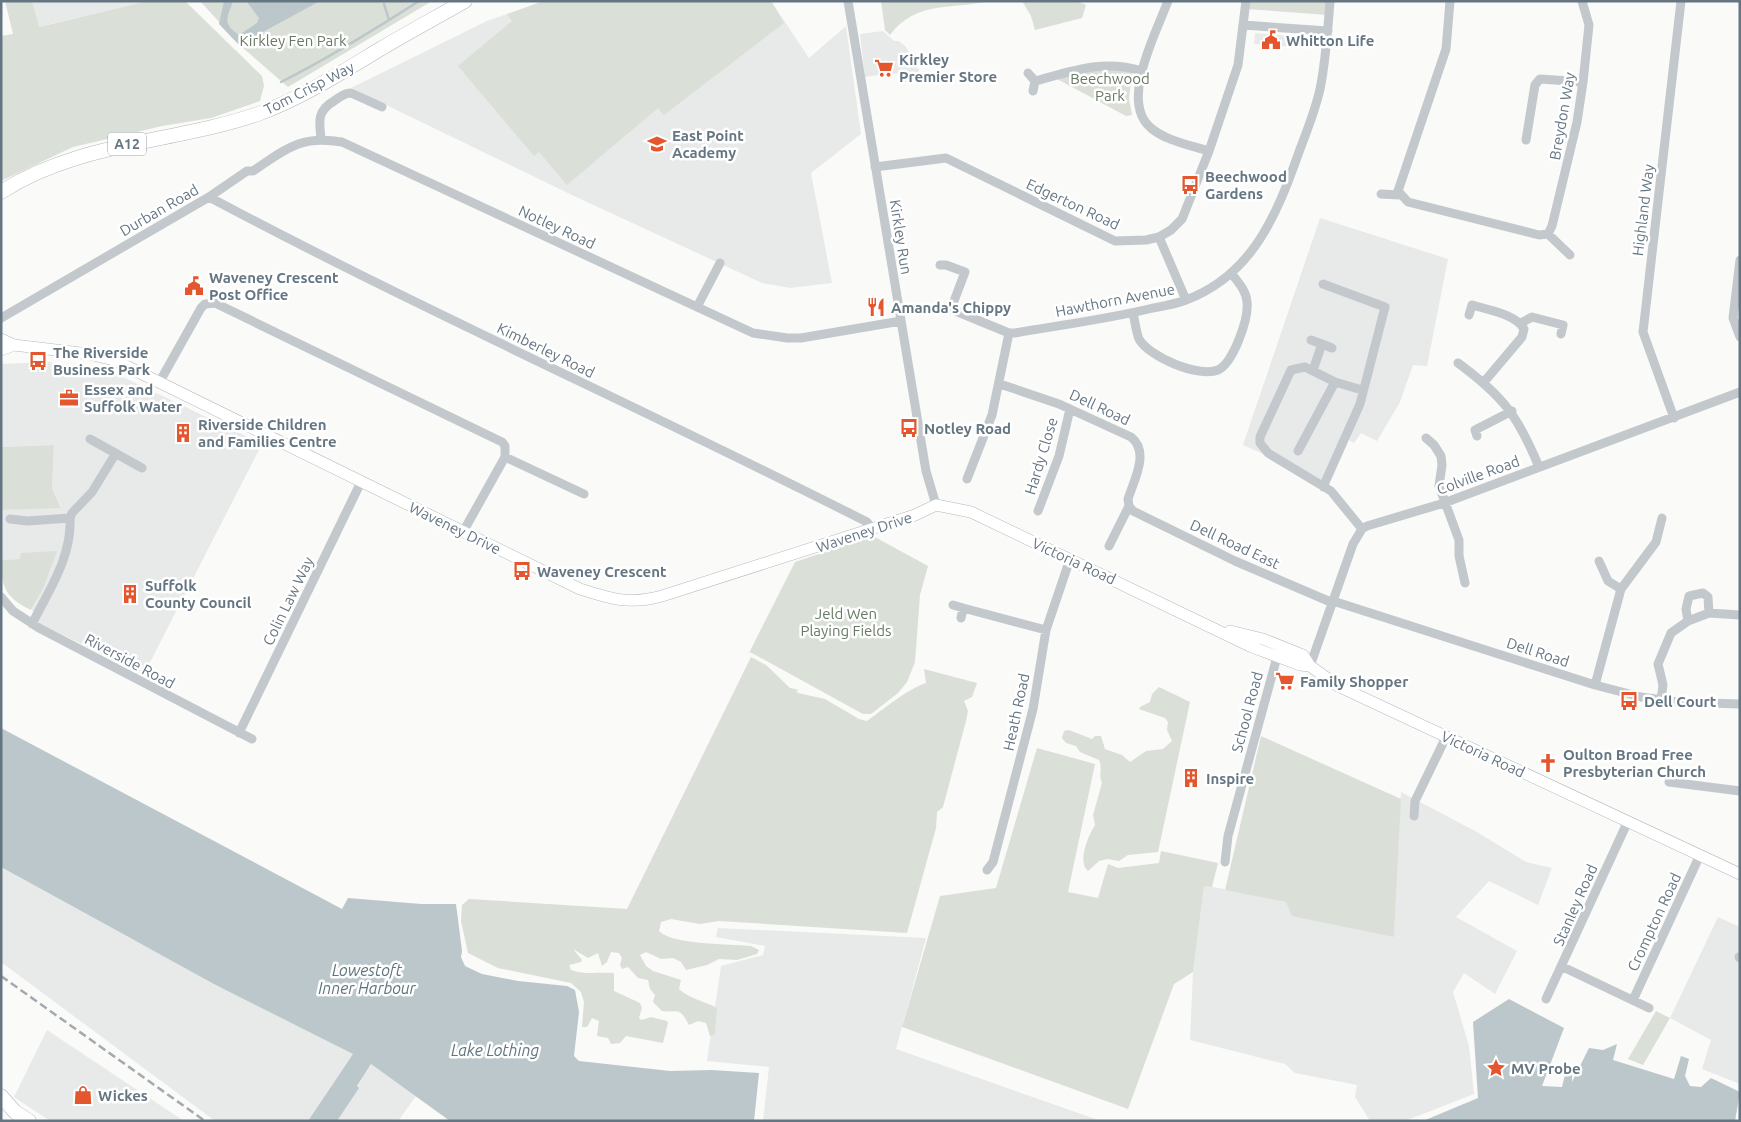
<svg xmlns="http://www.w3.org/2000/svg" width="1741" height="1122" font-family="Ubuntu,sans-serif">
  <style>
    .built { fill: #e8e9e9 }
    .green { fill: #dadfd7 }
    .water { fill: #bbc7cb }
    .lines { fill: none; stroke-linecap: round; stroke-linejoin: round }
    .stream { stroke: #bbc7cb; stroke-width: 2.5 }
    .major-casing { stroke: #b5babe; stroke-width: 12 }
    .highway-casing { stroke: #b4b9bd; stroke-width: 15 }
    .minor { stroke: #c3c8cc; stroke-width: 9 }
    .major { stroke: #fff; stroke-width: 11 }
    .highway { stroke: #fff; stroke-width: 14 }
    .rail { stroke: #a2aab0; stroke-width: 2.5; stroke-dasharray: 8 4; stroke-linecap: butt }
    .labels { text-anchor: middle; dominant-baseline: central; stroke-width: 5; stroke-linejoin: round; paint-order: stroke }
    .shield { fill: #fff; stroke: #939fa8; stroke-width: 1 }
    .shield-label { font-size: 14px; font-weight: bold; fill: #657683 }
    .park-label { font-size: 15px; fill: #687a64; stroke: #fff }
    .poi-label { font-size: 15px; font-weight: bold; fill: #657683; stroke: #fff; text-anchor: start }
    .street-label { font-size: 15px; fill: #657683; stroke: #fff }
    .water-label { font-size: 16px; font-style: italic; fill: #60757c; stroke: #fff }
  </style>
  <rect width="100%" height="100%" fill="#fafaf8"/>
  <path class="built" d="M32 1H148L38 27Z
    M544 1H771L809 58 846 26 861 134 811 173 832 283 790 288 762 283 574 196 351 88 487 21Z
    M883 31 894 41H899L906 47 919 70V80L904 82 902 75 892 73 865 77 860 34Z
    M1255 33 1311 38 1310 48 1254 44Z
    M1320 218 1448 259 1427 366 1413 365 1400 402 1377 441 1361 433 1354 443 1343 437 1323 481 1243 445Z
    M49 362 123 377 262 444 144 674 36 622 32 609 43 589 21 554V559L1 560V510L61 507 52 488 54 445 1 447V364Z
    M1401 792 1477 832 1526 862 1552 868 1538 905 1489 881 1456 917 1517 951 1495 994 1464 973 1453 992 1469 1046 1474 1094 1405 1121H1370L1355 1097 1357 1085 1295 1073 1285 1064 1190 1040 1193 972 1204 885 1287 902 1394 937Z
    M1 867 137 942 353 1054 308 1121H215L1 962Z
    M1718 917 1740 927V1084L1702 1069 1711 1040 1670 1018Z
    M718 928 926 938 896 1049 1101 1121H763L769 1067 707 1061 721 966 763 955 765 946 716 937Z
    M47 1030 184 1121H50L14 1097Z
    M371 1064 416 1096 398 1121H336Z"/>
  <path class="green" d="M5 1H32L39 27 148 1H185L262 76 264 86 260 101 211 118 162 126 73 147 1 181V36L13 34Z
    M200 1H432L288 87 242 47Z
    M544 1H771L784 23 664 115 658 108 567 185 539 152 534 156 458 66 512 21 507 14Z
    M881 1H989C951 10 916 0 890 35L885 30Z
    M1022 1H1077L1086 5 1082 18 1035 30 1031 16Z
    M1248 1H1329L1328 15 1247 9Z
    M1119 69 1132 73 1129 99 1132 115 1126 116 1057 79 1083 72Z
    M54 445 52 488 61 508 1 510V447Z
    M873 536 928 566 920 595 915 662 907 682 898 693 871 714H863L750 652 748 655 795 562Z
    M57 551 43 589 31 610C6 598 1 587 1 560L20 559 21 553Z
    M751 657 766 665 790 688 799 690 796 691 798 693 825 699 859 719 867 721C881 711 909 688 926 683L924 669 977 683 972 697 964 701 968 711 966 721 943 807 937 812 936 828 907 933 719 921 700 924 671 919 661 922 659 931C672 945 730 944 751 946L759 950 757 954 737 960 719 959 707 965 686 970 681 962 673 958 661 959 646 952 640 955 646 966 653 971 681 980 679 989C690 999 704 1001 717 1008L715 1034 710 1036 706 1023 698 1021 689 1025C679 1006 679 1013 662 1011L653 1002 655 995 650 989 648 980 638 978 628 967 622 969 620 965 622 958 619 953 611 952 607 962 602 966 598 953 588 958 573 949 582 960 581 962 569 965 571 970C585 975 599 972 614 973V991L640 1003 642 1008 639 1018 641 1020 651 1017 667 1021 668 1023 663 1043 626 1036 620 1043 611 1044 608 1038 597 1036 599 1021 592 1018 587 1027H582L584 1002 581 992 571 983 498 968 468 953 461 921 462 905 469 899 627 909Z
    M1159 687 1190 702 1158 852 1128 855 1119 861 1108 859 1099 861 1088 871C1077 862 1088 836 1095 825L1093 815 1102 783C1098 775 1103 768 1099 760L1080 752 1076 746 1066 743 1062 738 1064 731 1069 730 1092 739 1095 736H1101L1105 749 1122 755 1130 762 1146 751 1163 749 1172 741 1167 730 1168 722 1165 718 1139 709 1140 707 1150 702 1152 694Z
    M1261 736 1401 799 1394 937 1292 916 1286 902 1225 890Z
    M1037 748 1095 764 1068 892 1098 898 1108 864 1118 868 1159 863 1161 851 1218 863 1212 887 1204 886 1193 972 1174 984 1128 1109 902 1027 940 896 996 888Z
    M1656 1011 1670 1018 1643 1065 1628 1059Z"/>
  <path class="water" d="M224 1H233C227 19 222 23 239 35L257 23 259 18 246 1H320L239 45 219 24Z
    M1 728 342 909 348 898 421 904H456L462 951 461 957 465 966 482 974 518 981 567 986 575 990 579 1012 574 1056 579 1061 670 1071 711 1070 759 1073 754 1121H450L371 1064 357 1086 359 1088 337 1121H308L353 1054 214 984 1 867Z
    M1509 999 1564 1028 1542 1086 1562 1087 1567 1066H1572V1082L1589 1048 1603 1050 1617 1044 1613 1060 1674 1079 1681 1056 1689 1059 1685 1076 1690 1086 1701 1087 1711 1078 1740 1092 1735 1121H1423L1478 1098 1473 1022Z"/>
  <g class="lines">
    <path class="stream" d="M384 4 389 20
      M281 82C329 58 374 30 419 1"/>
    <g class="major-casing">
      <path id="major" d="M1 339 14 345 89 354 114 360 580 589C611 599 630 605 662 596L915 515 936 505 971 512 1252 647 1300 665 1310 666
        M1 350 14 345
        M1230 631 1263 639 1303 655 1310 666 1338 686 1740 874"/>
    </g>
    <g class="highway-casing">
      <path id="highway" d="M1 192C79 142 173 143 258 114 302 98 342 72 382 48 409 32 437 17 465 1
        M1 1096 15 1112 29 1121"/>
    </g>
    <path class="minor" d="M848 1 926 471 936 505
      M1168 1C1156 33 1119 102 1151 128 1166 141 1190 145 1209 151
      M1450 1 1446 49 1398 191 1408 202 1539 235 1548 234 1552 226 1577 122 1583 82 1589 25 1582 1
      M1243 25 1328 31
      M1028 73 1035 81
      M1033 91 1035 81C1073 71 1103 59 1142 71
      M321 138C319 121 317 111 334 101 340 97 344 93 351 93L382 107
      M1526 140 1535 85 1540 79 1583 82
      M875 167 946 158 1115 241 1146 240 1159 237 1171 230 1182 219 1209 151 1238 65 1246 1
      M1381 194 1400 195
      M209 197C425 312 649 411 867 522L871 528
      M1548 234 1570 255
      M1159 237 1186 300
      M1740 260 1733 318 1740 337
      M940 265H946L965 272 951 309
      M1323 284 1385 307 1360 404 1323 487
      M697 307 720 263
      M948 308 1009 333H1015C1061 325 1108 319 1153 308 1164 306 1176 304 1186 300 1253 275 1277 214 1299 152 1307 130 1317 107 1321 84 1326 57 1328 29 1330 1
      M1133 313C1135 321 1136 332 1139 339 1149 357 1199 378 1218 370 1233 363 1249 319 1247 302 1246 290 1238 282 1231 273
      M1469 315 1472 305C1488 310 1516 314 1524 329L1522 337 1484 382
      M1 318 209 197 247 171H253C286 149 300 135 342 142L753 333 787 338H801L901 321
      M1521 323 1532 317 1563 325 1561 334
      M1311 340 1322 344 1313 370
      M1322 344 1332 348
      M1458 363C1503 396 1518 416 1539 467
      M159 383 201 308 205 304 215 303 502 442 505 446V457L463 532
      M1000 384 1059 404 1131 437C1150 452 1134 480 1128 499L1129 506 1109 546
      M1674 418 1643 332 1681 1
      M1477 436 1475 430 1512 411
      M1426 438 1434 445 1441 456 1442 465 1439 486 1459 540V556L1465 583
      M90 439 142 468
      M1298 451 1335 382
      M505 457 584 494
      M967 479 992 415 1009 333
      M1129 506 1133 511 1235 561 1333 603
      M1038 511 1059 456 1070 409
      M10 519 27 521 70 518 72 513 92 492 116 453
      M1362 529 1331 491 1268 453 1260 443V437L1291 370 1305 367 1335 382 1362 390
      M1599 561 1608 581 1621 589
      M1 597 13 611 39 628 252 739
      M1333 601 1595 685 1641 697 1678 702 1740 704
      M953 605 963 608
      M961 618 963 608 1046 630
      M1688 621 1686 609 1689 596 1703 593 1708 597 1709 613
      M32 624C49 590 72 557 70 518
      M1310 666 1353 544 1362 529 1367 526 1444 503 1740 392
      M1595 685 1621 589 1656 542 1662 518
      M1661 700 1663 685 1658 664 1671 633 1688 621 1709 613 1740 615
      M239 733 361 482
      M1669 782 1740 791
      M1414 816 1415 801 1446 737
      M1225 862 1228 836 1277 657
      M987 870 993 862 1033 709 1046 630 1070 559
      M1739 957 1740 958
      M1563 967 1649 1008
      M1546 999 1628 821
      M1633 1000 1700 855"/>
    <use href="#major" class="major"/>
    <use href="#highway" class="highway"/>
    <path class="rail" d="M1 976 205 1121"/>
  </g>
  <defs>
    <g id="civic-bare" transform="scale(1.5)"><path d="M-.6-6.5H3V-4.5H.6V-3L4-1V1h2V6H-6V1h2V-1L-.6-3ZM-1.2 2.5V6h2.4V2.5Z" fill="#e4572e" stroke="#fff" stroke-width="2.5" paint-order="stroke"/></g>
    <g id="supermarket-bare" transform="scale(1.5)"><path d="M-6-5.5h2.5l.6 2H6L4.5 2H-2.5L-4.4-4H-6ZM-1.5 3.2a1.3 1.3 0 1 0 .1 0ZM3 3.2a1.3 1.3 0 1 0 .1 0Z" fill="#e4572e" stroke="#fff" stroke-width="2.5" paint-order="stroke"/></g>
    <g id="school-bare" transform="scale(1.5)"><path d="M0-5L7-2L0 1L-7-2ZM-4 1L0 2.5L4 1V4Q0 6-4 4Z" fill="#e4572e" stroke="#fff" stroke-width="2.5" paint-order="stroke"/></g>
    <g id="bus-bare" transform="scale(1.5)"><path d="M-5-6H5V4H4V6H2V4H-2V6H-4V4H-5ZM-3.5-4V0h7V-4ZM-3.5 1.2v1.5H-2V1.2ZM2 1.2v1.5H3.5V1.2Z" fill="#e4572e" stroke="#fff" stroke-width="2.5" paint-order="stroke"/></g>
    <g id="restaurant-bare" transform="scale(1.5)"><path d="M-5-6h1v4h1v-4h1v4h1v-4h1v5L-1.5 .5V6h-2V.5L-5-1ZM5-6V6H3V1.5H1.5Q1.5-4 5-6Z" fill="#e4572e" stroke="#fff" stroke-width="2.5" paint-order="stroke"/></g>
    <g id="office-bare" transform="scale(1.5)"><path d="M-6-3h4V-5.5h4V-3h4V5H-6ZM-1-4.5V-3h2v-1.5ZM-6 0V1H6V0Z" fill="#e4572e" stroke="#fff" stroke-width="2.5" paint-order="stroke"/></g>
    <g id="building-bare" transform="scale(1.5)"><path d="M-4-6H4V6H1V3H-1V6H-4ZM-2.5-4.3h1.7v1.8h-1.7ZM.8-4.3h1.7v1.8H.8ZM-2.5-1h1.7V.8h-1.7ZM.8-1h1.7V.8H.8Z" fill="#e4572e" stroke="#fff" stroke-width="2.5" paint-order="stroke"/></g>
    <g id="church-bare" transform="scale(1.5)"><path d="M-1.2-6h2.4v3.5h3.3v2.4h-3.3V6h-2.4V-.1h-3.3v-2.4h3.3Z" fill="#e4572e" stroke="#fff" stroke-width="2.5" paint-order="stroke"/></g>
    <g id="sight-bare" transform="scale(1.5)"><path d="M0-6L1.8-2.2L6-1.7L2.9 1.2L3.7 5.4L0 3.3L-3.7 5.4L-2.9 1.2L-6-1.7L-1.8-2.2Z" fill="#e4572e" stroke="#fff" stroke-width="2.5" paint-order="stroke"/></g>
    <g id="shop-bare" transform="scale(1.5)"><path d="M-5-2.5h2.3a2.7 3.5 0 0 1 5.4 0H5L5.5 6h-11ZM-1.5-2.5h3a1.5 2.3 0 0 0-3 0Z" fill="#e4572e" stroke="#fff" stroke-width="2.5" paint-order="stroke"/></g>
  </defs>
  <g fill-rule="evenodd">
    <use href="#civic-bare" x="1271" y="40"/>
    <use href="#supermarket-bare" x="884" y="68"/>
    <use href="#school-bare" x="657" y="144"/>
    <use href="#bus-bare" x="1190" y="185"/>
    <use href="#civic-bare" x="194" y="286"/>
    <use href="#restaurant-bare" x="876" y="307"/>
    <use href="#bus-bare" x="38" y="361"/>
    <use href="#office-bare" x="69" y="398"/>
    <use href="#bus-bare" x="909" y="428"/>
    <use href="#building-bare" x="183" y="433"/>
    <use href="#bus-bare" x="522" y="571"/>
    <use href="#building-bare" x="130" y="594"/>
    <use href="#supermarket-bare" x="1285" y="681"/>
    <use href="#bus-bare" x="1629" y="701"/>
    <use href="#church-bare" x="1548" y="763"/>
    <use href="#building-bare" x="1191" y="778"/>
    <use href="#sight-bare" x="1496" y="1068"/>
    <use href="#shop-bare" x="83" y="1095"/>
  </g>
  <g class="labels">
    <rect class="shield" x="108" y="132.5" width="38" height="23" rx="4"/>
    <g class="shield-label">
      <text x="127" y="144">A12</text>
    </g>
    <g class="park-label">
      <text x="293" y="40">Kirkley Fen Park</text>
      <text x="1110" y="78">Beechwood<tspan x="1110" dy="17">Park</tspan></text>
      <text x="846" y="613">Jeld Wen<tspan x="846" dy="17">Playing Fields</tspan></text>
    </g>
    <g class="poi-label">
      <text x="1286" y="40">Whitton Life</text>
      <text x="899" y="59">Kirkley<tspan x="899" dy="17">Premier Store</tspan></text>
      <text x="672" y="135">East Point<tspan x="672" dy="17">Academy</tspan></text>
      <text x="1205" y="176">Beechwood<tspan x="1205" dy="17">Gardens</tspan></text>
      <text x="209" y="277">Waveney Crescent<tspan x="209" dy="17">Post Office</tspan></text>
      <text x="891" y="307">Amanda's Chippy</text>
      <text x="53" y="352">The Riverside<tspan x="53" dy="17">Business Park</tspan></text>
      <text x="84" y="389">Essex and<tspan x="84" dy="17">Suffolk Water</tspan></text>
      <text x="198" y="424">Riverside Children<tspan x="198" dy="17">and Families Centre</tspan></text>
      <text x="924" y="428">Notley Road</text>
      <text x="537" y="571">Waveney Crescent</text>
      <text x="145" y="585">Suffolk<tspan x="145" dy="17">County Council</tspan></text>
      <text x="1300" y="681">Family Shopper</text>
      <text x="1644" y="701">Dell Court</text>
      <text x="1563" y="754">Oulton Broad Free<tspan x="1563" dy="17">Presbyterian Church</tspan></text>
      <text x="1206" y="778">Inspire</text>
      <text x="1511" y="1068">MV Probe</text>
      <text x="98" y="1095">Wickes</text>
    </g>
    <g class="street-label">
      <text transform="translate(309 88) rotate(-27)">Tom Crisp Way</text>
      <text transform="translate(1562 116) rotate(-80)">Breydon Way</text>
      <text transform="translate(1073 204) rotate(25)">Edgerton Road</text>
      <text transform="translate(159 210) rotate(-30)">Durban Road</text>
      <text transform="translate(1643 210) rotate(-83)">Highland Way</text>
      <text transform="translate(557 227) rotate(25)">Notley Road</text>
      <text transform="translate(901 237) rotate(81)">Kirkley Run</text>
      <text transform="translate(1115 300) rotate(-11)">Hawthorn Avenue</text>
      <text transform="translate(546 350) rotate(26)">Kimberley Road</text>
      <text transform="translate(1100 407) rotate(25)">Dell Road</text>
      <text transform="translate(1041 456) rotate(-73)">Hardy Close</text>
      <text transform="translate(1478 475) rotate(-20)">Colville Road</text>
      <text transform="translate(455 528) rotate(26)">Waveney Drive</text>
      <text transform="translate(864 532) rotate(-18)">Waveney Drive</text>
      <text transform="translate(1235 544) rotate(25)">Dell Road East</text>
      <text transform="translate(1074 561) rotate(25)">Victoria Road</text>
      <text transform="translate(288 601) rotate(-64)">Colin Law Way</text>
      <text transform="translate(1538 652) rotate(18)">Dell Road</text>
      <text transform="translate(130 661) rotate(28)">Riverside Road</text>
      <text transform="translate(1016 712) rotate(-78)">Heath Road</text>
      <text transform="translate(1247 712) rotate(-75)">School Road</text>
      <text transform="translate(1483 754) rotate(25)">Victoria Road</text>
      <text transform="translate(1575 905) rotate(-66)">Stanley Road</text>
      <text transform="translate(1654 922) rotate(-65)">Crompton Road</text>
    </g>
    <g class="water-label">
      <text x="367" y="970">Lowestoft<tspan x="367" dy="18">Inner Harbour</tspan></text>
      <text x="495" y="1050">Lake Lothing</text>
    </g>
  </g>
  <rect width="1741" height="1122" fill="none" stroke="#657683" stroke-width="5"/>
</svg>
